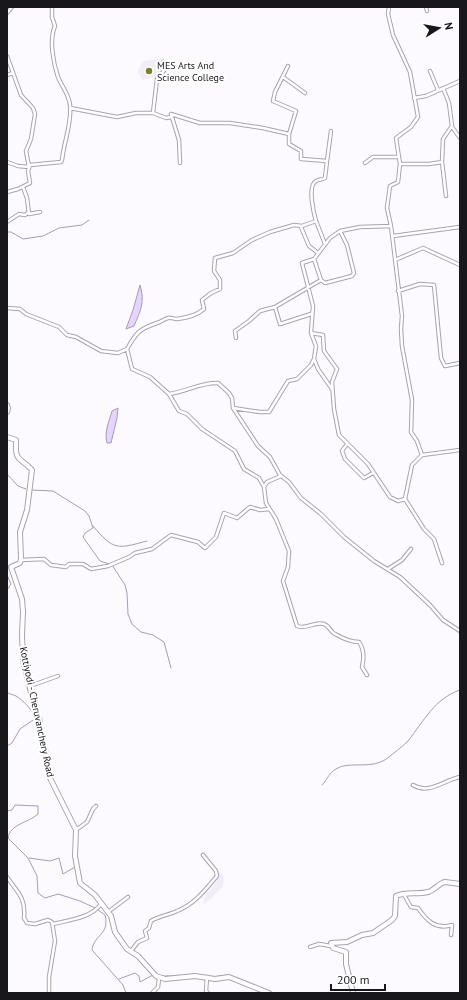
<svg xmlns="http://www.w3.org/2000/svg" width="467" height="1000" font-family="'PT Sans',sans-serif">
  <style>
    .built { fill: #f2edf8 }
    .water { fill: #e4d4fe; stroke: #a79bba }
    .lines { fill: none; stroke-linecap: round; stroke-linejoin: round }
    .stream { stroke: #a79bba; stroke-width: 1 }
    .minor-casing { stroke: #a8a3af; stroke-width: 4.5 }
    .major-casing { stroke: #a8a3af; stroke-width: 6 }
    .minor { stroke: #fff; stroke-width: 2.5 }
    .major { stroke: #fff; stroke-width: 4 }
    .poi-dot { fill: #7f812a; stroke: #fff; stroke-width: 1.5 }
    .labels { text-anchor: middle; dominant-baseline: central; stroke-width: 4; stroke-linejoin: round; paint-order: stroke }
    .poi-label { font-size: 10px; fill: #18171b; stroke: #fff; text-anchor: start }
    .street-label { font-size: 10px; fill: #18171b; stroke: #fff }
  </style>
  <rect width="100%" height="100%" fill="#fcfaff"/>
  <path class="built" d="M160 59 165 65 157 76 143 80 140 75 137 73 143 61Z
    M217 871 224 876 223 886 212 898 203 905 206 891 208 892 217 881Z"/>
  <path class="water" d="M140 285C145 302 141 310 134 326L126 329 133 310Z
    M118 408 117 418 111 443H107C104 432 109 422 112 411Z"/>
  <g class="lines">
    <path class="stream" d="M7 232H11L23 239 43 236 59 228 82 225 89 220
      M7 474 18 486 26 489
      M30 490 53 491 85 511 89 516 93 528 85 533 83 537 100 561 109 564
      M93 526C114 551 117 549 147 541
      M112 565 125 585 127 593 128 614 132 624 141 632 153 635 164 642 171 668
      M7 575 11 584 7 590
      M7 692C10 695 12 694 16 696 22 699 34 712 36 718L20 729 12 743 7 746
      M322 785C327 780 329 773 336 769 351 760 372 771 389 757 395 752 402 747 408 741 423 722 435 698 460 690
      M7 811 12 810 15 805 38 806V814C28 823 10 824 8 838L28 858 37 876 38 893 45 898 58 894 80 901 95 908
      M29 858 50 861 59 858 63 874 75 867
      M98 910 105 915C110 935 94 934 92 950L123 985 126 993
      M163 976H177
      M212 977 227 975
      M119 979 135 973 139 976 140 982 153 975"/>
    <g class="minor-casing">
      <path id="minor" d="M426 7 427 11
        M7 13 12 7
        M7 56 21 95 33 108 35 114 31 139 26 151 29 167 18 166 7 162
        M288 66 275 92 273 101 296 111 289 134
        M430 71 438 90
        M7 75 13 73
        M283 77 305 93
        M414 98 426 96 460 81
        M70 108 117 117 136 113H153L166 118 171 117
        M153 113 157 79 167 67 163 62
        M452 127 460 138
        M327 161 331 131
        M442 162 446 196
        M180 163 179 140 171 114 200 123H230L263 128 289 134V144L301 151V159L327 161 325 178C322 180 319 179 316 181 307 186 314 214 316 221
        M365 163 373 157H399
        M400 164H429L442 162 443 139 452 126 449 103 443 88
        M23 187 27 198 29 214 40 212
        M7 192 18 189 30 183 28 171 30 165 61 162 62 160C64 141 72 124 70 105 69 94 62 87 58 77 53 62 49 40 55 26L52 17V7
        M7 222 19 214 25 215 29 212
        M301 227 309 246 318 253
        M393 236 460 227
        M314 259 321 280
        M395 260 423 248 460 265
        M321 280 325 283 352 276 354 273 347 245 340 231
        M398 291 420 284 434 285 441 358 445 366 460 363
        M275 307 280 324 311 314
        M7 308 20 309 26 314 59 327 67 335 76 337 101 351 118 353 127 349 132 369 150 377 169 394C186 392 201 382 218 383L229 393 232 398 233 408 258 446 270 457 280 475 289 482 301 498 321 514 344 537 374 561 400 577 430 605 443 620 460 631
        M311 333 323 335 324 351 337 369 332 382 334 409 339 435 368 464 390 497 398 501 405 499 412 465 422 455 417 441 411 432 412 400 402 346 401 329 402 316 391 226
        M236 338 235 331 249 321 260 311 275 307 321 280
        M127 349C136 333 139 329 157 323 161 322 164 319 168 318 171 317 174 319 177 319 186 318 197 315 204 309L202 300 211 293 220 289V280L214 271 215 258 233 253 252 240 270 232 294 225 302 226 316 221 325 244
        M314 359 318 369 332 389
        M169 394 179 411 187 414 202 429 235 451 244 469 259 478 264 487
        M233 408 260 412H269L288 381 297 379 311 365 314 359 316 346 311 333 313 306 302 263 314 259 330 238 340 231 360 227 391 226 387 208 390 186 398 182 400 164 396 138 411 127 418 117 410 72 393 35 388 14 389 7
        M347 444 342 451 345 459 364 478 373 473
        M422 455 460 450
        M281 476 267 482 264 487 266 503 276 519 289 551 288 567 283 581 297 626C307 630 314 621 324 624 330 626 330 632 335 634 342 638 351 642 359 642 364 649 364 659 362 667L367 675
        M405 499 424 529 434 539 442 563
        M21 560 44 559 51 565 66 567 69 564H83L91 569 108 566 129 557 135 553 152 549 171 535 198 542 205 548 216 537 224 513 237 518 250 507 260 510 269 509
        M388 569 402 560 411 549
        M30 686 58 676
        M413 785C429 795 444 780 460 777
        M76 830 87 822 93 809 96 806
        M7 877C18 893 26 898 24 918L27 923 35 924 48 920 52 922 55 941 49 977V993
        M403 893 411 907 418 908C427 921 436 930 452 925L451 935
        M108 912 128 897
        M53 924C69 920 91 918 101 904
        M310 947 319 944 331 946
        M131 951 138 942 147 938 145 931 149 928 151 921C159 916 169 915 177 911 195 904 205 890 217 876L216 871 203 855
        M207 977 206 991 208 993
        M152 993 158 987 159 978"/>
    </g>
    <g class="major-casing">
      <path id="major" d="M7 405 8 408 7 412
        M7 437 16 440C15 464 20 456 32 470L27 510 20 532 21 559 20 563 11 567 22 599 23 612 22 635 23 660 34 705 40 721V732L45 748 49 776 76 830 75 856 80 883 95 895 111 916 115 932 127 949 138 956 156 976 165 979 195 976 215 979 229 977 269 993
        M353 993 346 964V952L333 948 331 943 347 942 362 935 373 933 392 920 395 916 396 896C407 891 417 895 428 892 435 890 439 883 445 882L460 884"/>
    </g>
    <use href="#minor" class="minor"/>
    <use href="#major" class="major"/>
  </g>
  <circle class="poi-dot" cx="149" cy="71" r="4"/>
  <g class="labels">
    <g class="poi-label">
      <text x="157" y="65">MES Arts And<tspan x="157" dy="12">Science College</tspan></text>
    </g>
    <g class="street-label">
      <text transform="translate(37 712) rotate(78)">Kottiyodi - Cheruvanchery Road</text>
    </g>
  </g>
  <rect width="467" height="1000" fill="none" stroke="#18171b" stroke-width="16"/>
  <g transform="translate(439 28) rotate(79)" stroke="#ffffff" stroke-width="3" paint-order="stroke">
  <path d="M0-3L7 15L0 10L-7 15Z" fill="#18171b"/>
  <text y="-6" font-size="11" font-weight="bold" text-anchor="middle" fill="#18171b">N</text>
  </g>
  <path d="M331 984v6h54v-6" fill="none" stroke="#18171b" stroke-width="2"/>
  <text x="337" y="984" font-size="12" fill="#18171b" stroke="#ffffff" stroke-width="3" paint-order="stroke">200 m</text>
</svg>
